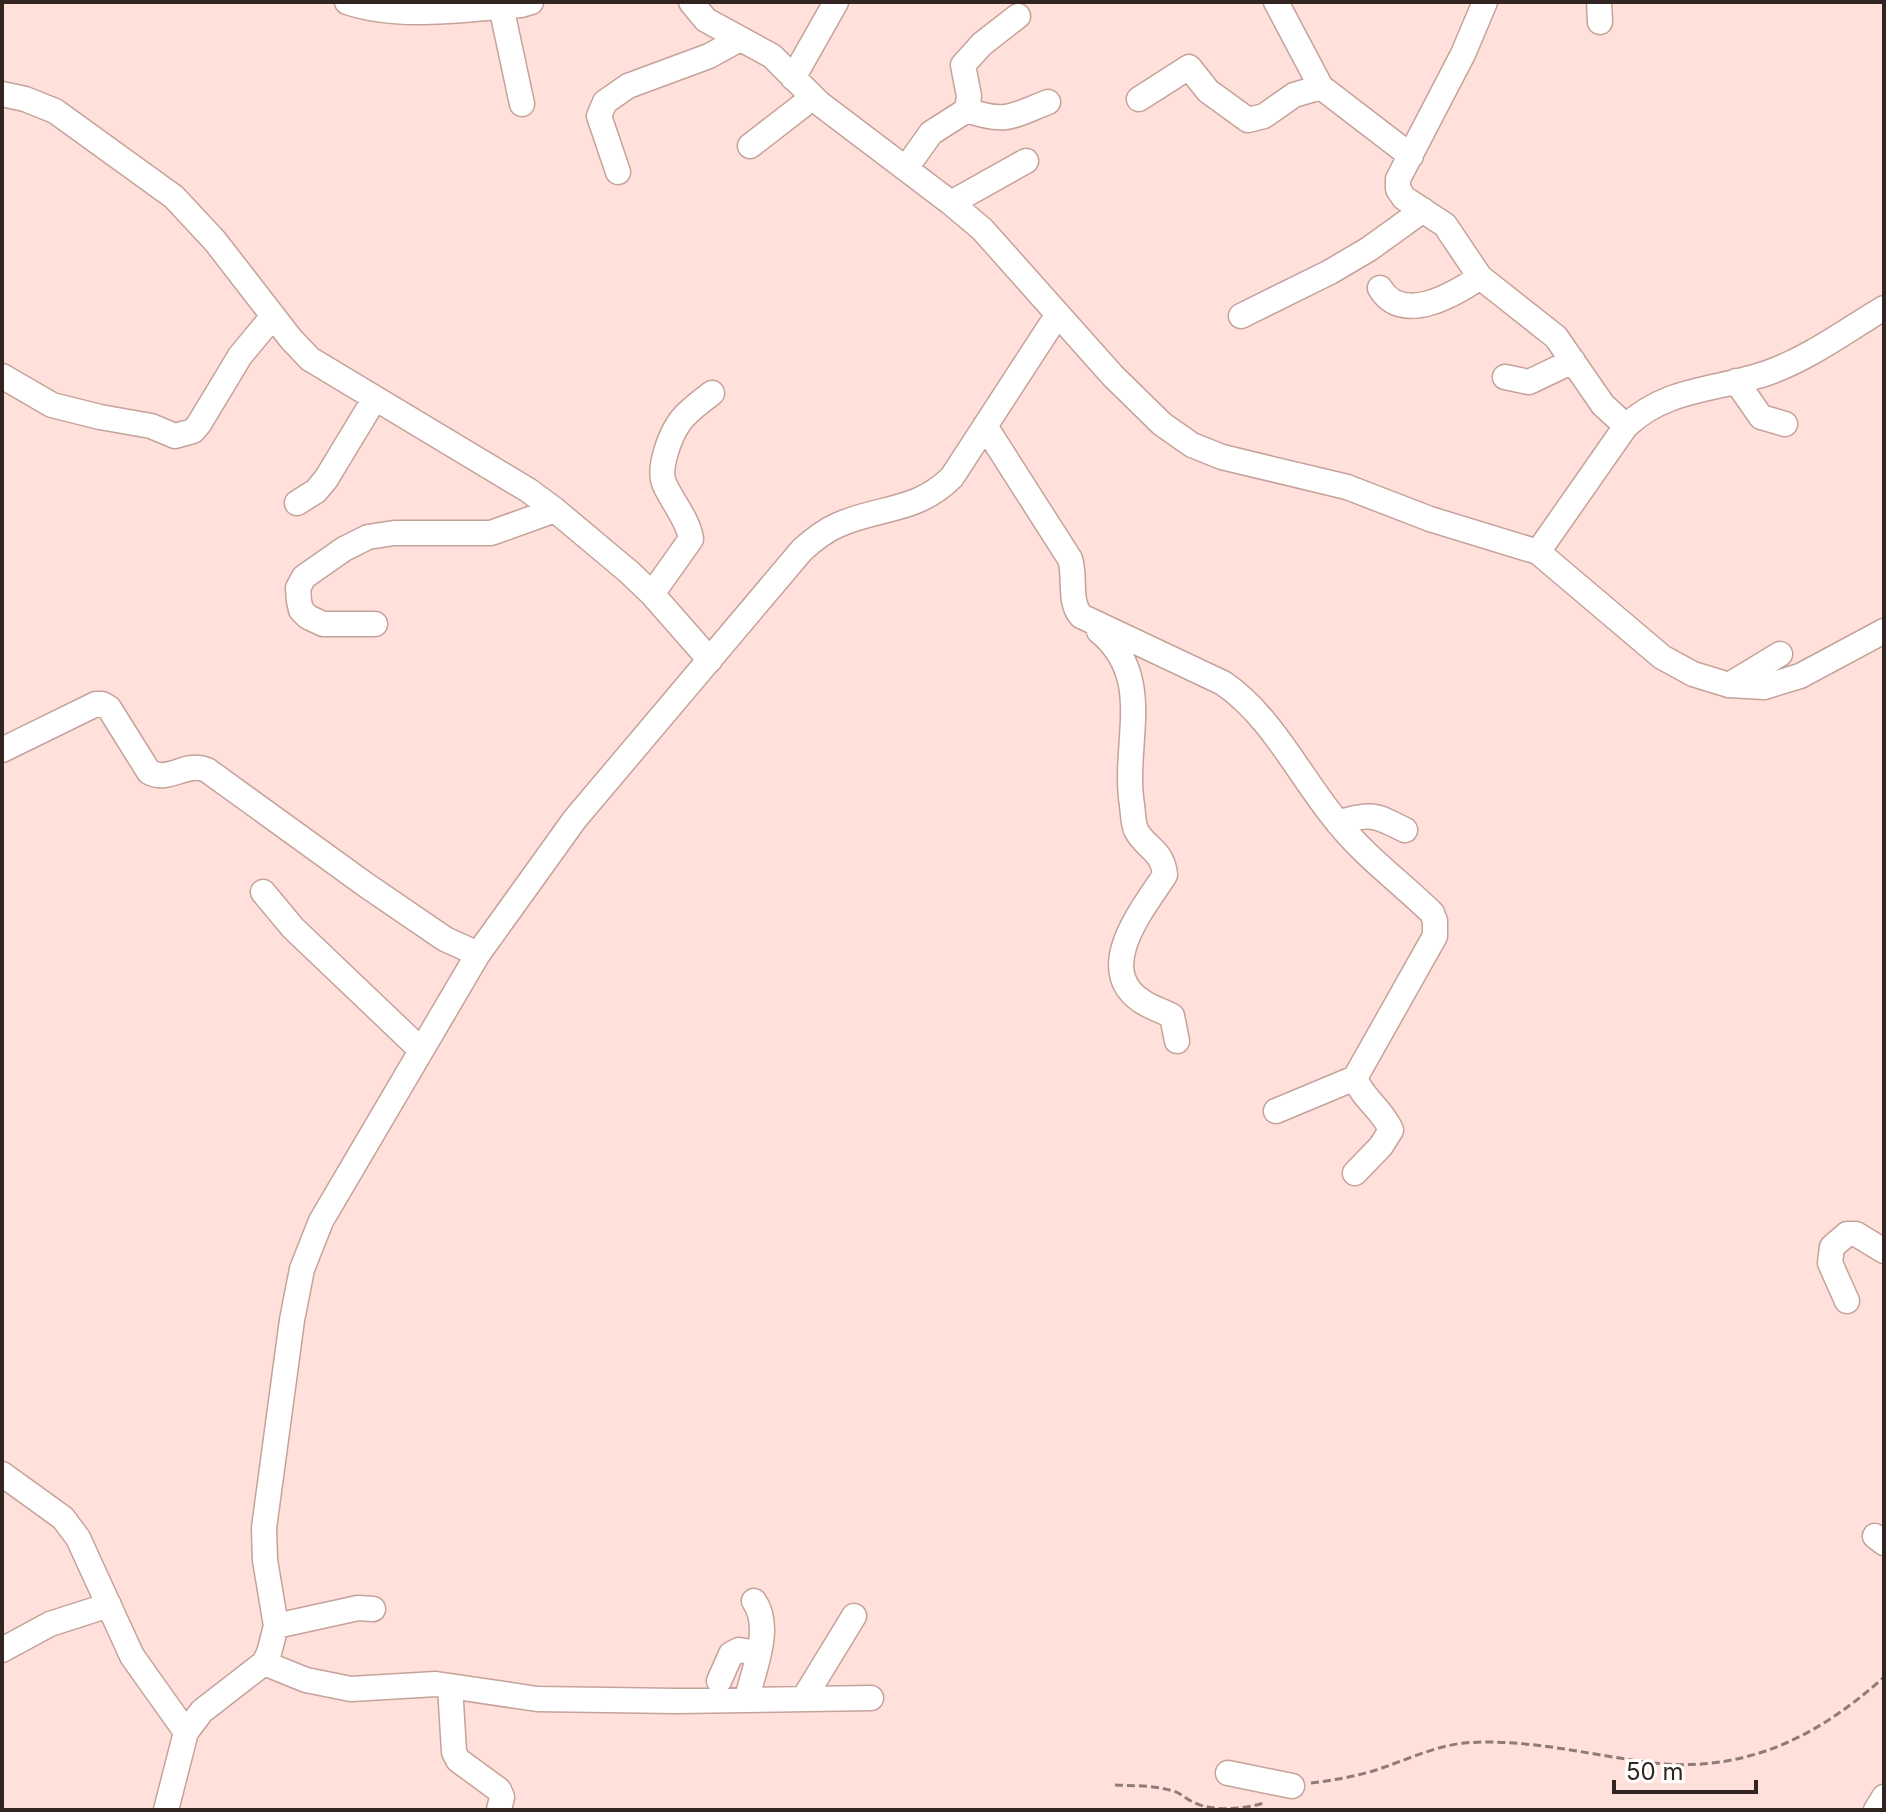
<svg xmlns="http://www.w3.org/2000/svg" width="1886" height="1812" font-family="Inter,sans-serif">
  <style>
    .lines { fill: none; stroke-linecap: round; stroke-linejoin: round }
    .minor-casing { stroke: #c5a29a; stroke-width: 27 }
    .path { stroke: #907b77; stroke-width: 3; stroke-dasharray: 8 4; stroke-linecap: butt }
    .minor { stroke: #fff; stroke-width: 24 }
  </style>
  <rect width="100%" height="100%" fill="#ffe0da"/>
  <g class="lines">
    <g class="minor-casing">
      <path id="minor" d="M347 2C401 20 464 9 521 5L531 2
        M691 2 706 20 772 56 819 103 951 203 982 229 1113 376 1162 424 1192 445 1222 457 1347 487 1430 519 1538 552 1662 657 1693 674 1729 685 1764 687 1800 676 1884 631
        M1276 2 1321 87 1411 156
        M1485 2 1463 54 1398 179V189L1404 198 1445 225 1480 277 1556 337 1603 405 1626 426
        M1599 2 1600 22
        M501 6 522 104
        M793 78 836 2
        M2 94 25 99 55 111 174 197 215 241 291 339 310 359 528 490 555 510 629 572 652 594 710 660
        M1139 99 1189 67 1208 91 1248 120 1264 116 1294 95 1321 87
        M967 110C1006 124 1012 116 1048 102
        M750 146 812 98
        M906 168 931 133 967 110 969 96 963 65 982 44 1018 16
        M618 172 599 116 605 102 628 86 709 56 740 39
        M951 203 1026 161
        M1380 288C1402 326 1455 294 1480 277
        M1241 316 1330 272 1369 249 1423 210
        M2 376 52 405 100 417 151 426 175 436 193 431 199 424 240 356 273 316
        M1505 377 1529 382 1573 361
        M1736 381 1761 417 1785 424
        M985 426 1070 559C1076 577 1068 601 1081 616L1223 683C1273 717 1300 778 1339 824 1366 857 1401 883 1432 913L1435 921V936L1355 1078C1362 1098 1382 1109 1391 1130L1381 1146 1355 1173
        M297 503 316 491 326 479 375 398
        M1538 552 1626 426C1669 386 1718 391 1770 372 1811 357 1847 330 1884 308
        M652 594 691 539C688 519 672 502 664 483 658 468 670 436 679 423 687 411 701 402 712 393
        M375 624H323L308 617 301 610 299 601 298 588 304 577 344 549 368 537 394 533H491L555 510
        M1099 631C1156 678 1122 743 1132 805 1133 812 1133 823 1136 830 1145 848 1163 850 1165 875 1143 909 1092 970 1143 1002 1152 1008 1163 1011 1172 1016L1177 1041
        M1729 685 1780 654
        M2 750 96 704H102L109 708 149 772C170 783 185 761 207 770L366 885 445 939 478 954
        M1338 823C1370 812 1376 815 1405 830
        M263 892 293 928 421 1050
        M1276 1111 1355 1078
        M1847 1301 1830 1263 1832 1247 1847 1234H1856L1884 1251
        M2 1474 63 1518 78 1538 132 1656 186 1732
        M1875 1536 1884 1543
        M276 1626 358 1608 373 1609
        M2 1650 50 1624 109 1605
        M264 1663 306 1680 351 1689 436 1684 537 1699 676 1701 871 1698
        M719 1681 731 1654 739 1650 757 1653
        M450 1686 454 1752 458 1760 499 1790 502 1797 499 1810
        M804 1698 854 1616
        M747 1699C753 1670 773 1628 754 1601
        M1228 1773 1292 1786
        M166 1810 186 1732 202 1711 264 1663 269 1653 276 1626 265 1560 264 1528 292 1320 302 1269 321 1221 478 954 575 819 802 550C813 540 824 531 838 525 880 506 916 513 952 477L1058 314
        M1876 1810 1884 1797"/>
    </g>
    <path class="path" d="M1311 1783C1335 1780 1359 1776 1382 1768 1408 1759 1436 1746 1464 1743 1524 1738 1586 1754 1646 1762 1740 1775 1816 1739 1884 1677
      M1115 1785C1134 1786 1154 1785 1173 1791 1181 1793 1187 1800 1195 1803 1215 1812 1243 1809 1264 1803"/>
    <use href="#minor" class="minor"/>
  </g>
  <rect width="1886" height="1812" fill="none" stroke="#312421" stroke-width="8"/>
  <path d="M1614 1780v12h142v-12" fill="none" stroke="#312421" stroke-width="4"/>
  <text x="1626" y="1780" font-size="24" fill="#312421" stroke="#ffffff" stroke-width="6" paint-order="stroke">50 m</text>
</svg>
